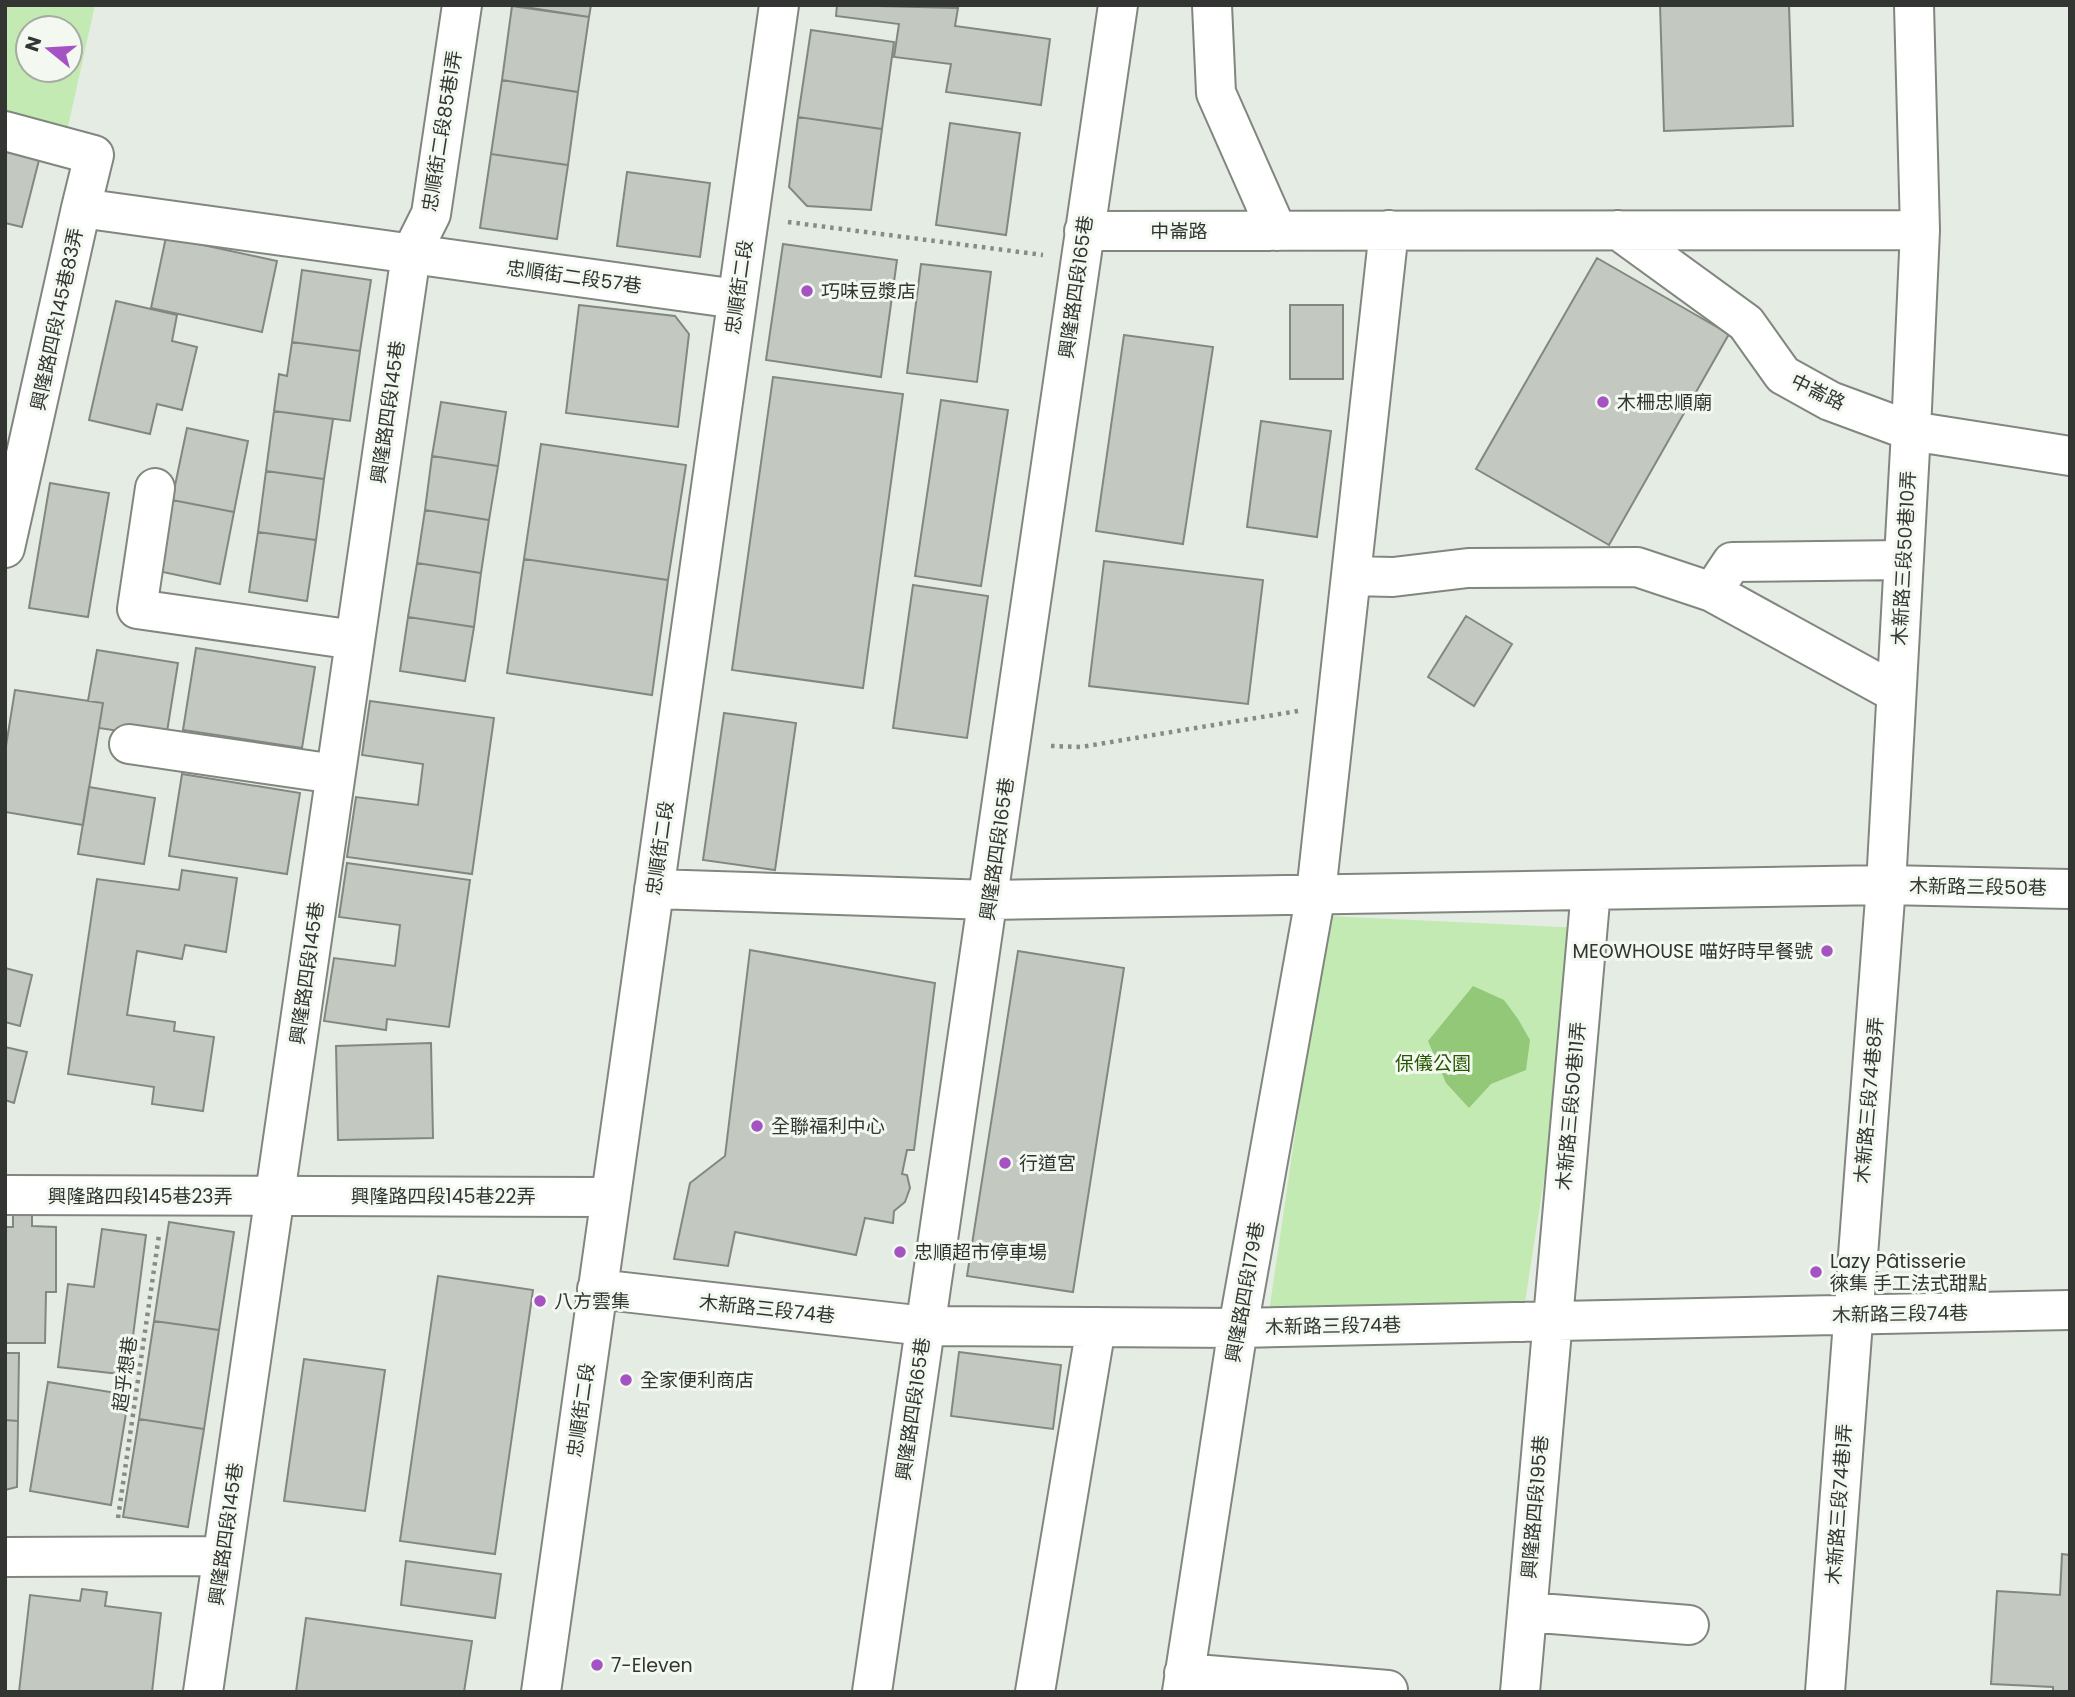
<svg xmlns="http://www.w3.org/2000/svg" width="2075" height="1697" font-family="Poppins,'Noto Sans TC',sans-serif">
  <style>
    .green { fill: #c3eab2; fill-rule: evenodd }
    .water { fill: #93c879 }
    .building { fill: #c3c9c0; stroke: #82887f; stroke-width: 2 }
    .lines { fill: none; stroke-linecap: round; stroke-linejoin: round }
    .minor-casing { stroke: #81877f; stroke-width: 42 }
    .path { stroke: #868b85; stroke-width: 4.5; stroke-dasharray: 3.5 5; stroke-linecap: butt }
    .minor { stroke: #fff; stroke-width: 38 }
    .poi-dot { fill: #a553c3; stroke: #f3f9f0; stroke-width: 2.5 }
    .labels { text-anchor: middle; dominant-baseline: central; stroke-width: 6; stroke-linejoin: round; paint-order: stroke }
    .street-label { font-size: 19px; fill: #323531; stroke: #f3f9f0 }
    .poi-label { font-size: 19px; fill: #323531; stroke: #f3f9f0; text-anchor: start }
    .park-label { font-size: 19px; fill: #275600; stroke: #f3f9f0 }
  </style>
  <rect width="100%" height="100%" fill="#e5ece3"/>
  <path class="green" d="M5 5H95L67 131 5 115ZM28 28H70V70H28Z
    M1327 916 1583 928 1525 1302 1269 1312Z"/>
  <path class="water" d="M1473 986 1504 1000 1518 1019 1530 1040 1526 1070 1491 1084 1469 1108 1446 1083 1428 1041Z"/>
  <path class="building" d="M512 5H591L589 17Z
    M837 5 958 8 955 26 1050 39 1041 105 946 92 951 64 894 57 899 24 836 16Z
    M1660 5H1789L1793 126 1664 131Z
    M512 6 589 17 578 92 502 80Z
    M811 30 894 42 882 129 798 117Z
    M502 80 578 92 568 165 491 154Z
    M798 117 882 129 871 210 807 206 789 187Z
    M950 123 1020 133 1006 235 936 225Z
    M5 151 39 160 22 227 5 223Z
    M491 154 568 165 557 239 480 228Z
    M627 172 710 183 700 257 617 246Z
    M166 237 277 261 262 332 151 308Z
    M783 244 897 260 881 377 766 360Z
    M1597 258 1729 334 1609 545 1476 469Z
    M921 264 991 272 977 382 907 373Z
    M302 270 371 280 360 351 292 342Z
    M116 301 177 315 172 341 197 347 182 410 157 404 150 434 89 420Z
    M579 305 675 316 689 334 678 427 566 413Z
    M1290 305H1343V379H1290Z
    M1124 335 1213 347 1183 544 1096 531Z
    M292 342 360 351 350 421 274 411 279 374 287 376Z
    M773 377 903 394 863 688 732 670Z
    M941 400 1008 410 981 586 915 576Z
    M441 402 506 412 498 466 432 456Z
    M274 411 333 419 324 479 266 471Z
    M1261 421 1331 431 1317 537 1247 527Z
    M187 428 248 441 234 512 172 500Z
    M541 444 686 465 668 580 524 559Z
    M432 456 498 466 489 520 425 510Z
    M266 471 324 479 316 540 258 532Z
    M50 483 109 493 88 617 29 608Z
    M172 500 234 512 220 584 158 571Z
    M425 510 489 520 481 573 417 563Z
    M258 532 316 540 307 601 249 592Z
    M524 559 668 580 652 695 507 673Z
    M1104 561 1263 580 1248 704 1089 686Z
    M417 563 481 573 474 627 408 617Z
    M913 585 988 596 967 738 893 728Z
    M1466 616 1512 644 1474 706 1428 677Z
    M408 617 474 627 465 681 400 671Z
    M196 648 315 667 302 748 183 730Z
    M97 650 178 663 166 738 99 728 103 703 88 701Z
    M15 690 103 703 83 825 5 812V752Z
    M370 701 494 718 472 874 347 857 356 797 418 805 423 764 362 755Z
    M724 713 796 723 775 870 703 860Z
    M182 774 300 793 287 874 169 856Z
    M89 787 155 798 144 864 78 854Z
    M347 863 470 880 449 1027 387 1019 386 1030 324 1021 334 958 395 966 400 925 339 917Z
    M182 870 237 878 226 952 185 945 182 959 137 951 127 1015 175 1022 174 1031 214 1037 203 1111 152 1104 154 1087 68 1074 97 879 179 890Z
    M750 950 935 983 914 1150H907L902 1174 907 1175 910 1188 905 1202 894 1211 893 1223 865 1218 856 1255 735 1232 728 1266 674 1259 690 1183 725 1156Z
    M1018 951 1124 968 1073 1292 967 1276Z
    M5 968 32 975 20 1026 5 1022Z
    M431 1043 433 1138 338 1140 336 1046Z
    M5 1047 27 1052 14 1103 5 1100Z
    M13 1212H32V1226L56 1227V1292H46L45 1343H5V1227H13Z
    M169 1222 234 1232 219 1330 154 1321Z
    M102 1229 146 1235 128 1375 58 1367 68 1284 94 1287Z
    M438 1276 533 1290 495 1554 400 1541Z
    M154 1321 219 1330 204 1429 139 1419Z
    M959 1352 1061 1365 1053 1429 951 1416Z
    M5 1353H19L18 1421 5 1420Z
    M304 1359 385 1370 365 1511 284 1501Z
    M48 1382 129 1395 111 1505 30 1491Z
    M139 1419 204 1429 188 1527 123 1517Z
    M5 1420 18 1421 17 1487 5 1490Z
    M2062 1554 2070 1555V1692H2053V1687L1991 1684 1997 1591 2060 1595Z
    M406 1561 501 1574 495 1618 401 1605Z
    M82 1589 107 1592 105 1606 161 1613 152 1692H19L30 1595 80 1601Z
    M306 1618 472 1641 464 1692H296Z"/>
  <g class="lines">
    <g class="minor-casing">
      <path id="minor" d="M1212 5 1216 93 1277 231
        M5 131 94 155 81 208
        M1618 230 1746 323 1783 375 1830 401 1911 431 2070 456
        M1084 231 1920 230
        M155 488 137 609 355 640
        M5 548 81 208 737 299
        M1351 576 1393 577 1468 568 1637 567 1712 592 1896 693
        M1712 592 1732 562 1904 560
        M129 744 335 774
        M654 889 990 900 1886 885 2070 889
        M5 1195 611 1197
        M597 1289 925 1326 1238 1328 2070 1310
        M5 1557 222 1556
        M1527 1612 1689 1625
        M1184 1673 1388 1690
        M203 1692 411 254 431 214 462 5
        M541 1692 779 5
        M872 1692 1118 5
        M1035 1692 1096 1327
        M1182 1692 1238 1328 1316 893 1389 230
        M1520 1692 1591 890
        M1825 1692 1886 885 1911 431 1920 230 1914 5"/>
    </g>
    <path class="path" d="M788 222 1043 255
      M1051 746 1081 747 1298 711
      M118 1518 159 1235"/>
    <use href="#minor" class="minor"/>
  </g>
  <g class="poi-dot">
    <circle cx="807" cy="291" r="7"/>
    <circle cx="1603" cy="402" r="7"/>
    <circle cx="1827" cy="951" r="7"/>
    <circle cx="757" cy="1126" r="7"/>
    <circle cx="1005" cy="1163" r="7"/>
    <circle cx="900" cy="1252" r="7"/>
    <circle cx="1816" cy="1272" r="7"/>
    <circle cx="540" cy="1301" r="7"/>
    <circle cx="626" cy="1380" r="7"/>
    <circle cx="597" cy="1665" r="7"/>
  </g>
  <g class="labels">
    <g class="street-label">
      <text transform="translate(442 131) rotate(-81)">忠順街二段85巷1弄</text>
      <text x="1179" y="231">中崙路</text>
      <text transform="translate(574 277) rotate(8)">忠順街二段57巷</text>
      <text transform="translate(739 287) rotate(-82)">忠順街二段</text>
      <text transform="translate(1076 287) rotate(-82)">興隆路四段165巷</text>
      <text transform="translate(57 319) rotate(-78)">興隆路四段145巷83弄</text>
      <text transform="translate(1818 392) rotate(26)">中崙路</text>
      <text transform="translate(388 412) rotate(-82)">興隆路四段145巷</text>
      <text transform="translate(1904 558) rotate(-87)">木新路三段50巷10弄</text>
      <text transform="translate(660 848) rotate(-82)">忠順街二段</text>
      <text transform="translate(997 849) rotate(-82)">興隆路四段165巷</text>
      <text transform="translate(1978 887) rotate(1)">木新路三段50巷</text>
      <text transform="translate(307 973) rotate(-82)">興隆路四段145巷</text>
      <text transform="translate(1869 1100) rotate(-85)">木新路三段74巷8弄</text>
      <text transform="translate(1571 1106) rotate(-85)">木新路三段50巷11弄</text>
      <text x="140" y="1196">興隆路四段145巷23弄</text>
      <text x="443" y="1196">興隆路四段145巷22弄</text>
      <text transform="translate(1245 1292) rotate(-80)">興隆路四段179巷</text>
      <text transform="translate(767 1309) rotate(6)">木新路三段74巷</text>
      <text transform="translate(1900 1314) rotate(-1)">木新路三段74巷</text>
      <text transform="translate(1333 1326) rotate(-1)">木新路三段74巷</text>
      <text transform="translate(125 1374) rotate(-82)">超乎想巷</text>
      <text transform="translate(913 1409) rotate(-82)">興隆路四段165巷</text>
      <text transform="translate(581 1410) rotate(-82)">忠順街二段</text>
      <text transform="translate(1839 1504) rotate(-86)">木新路三段74巷1弄</text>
      <text transform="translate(1535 1507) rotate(-85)">興隆路四段195巷</text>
      <text transform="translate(226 1534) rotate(-82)">興隆路四段145巷</text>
    </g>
    <g class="poi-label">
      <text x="821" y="291">巧味豆漿店</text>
      <text x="1617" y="402">木柵忠順廟</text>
      <text x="1813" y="951" text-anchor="end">MEOWHOUSE 喵好時早餐號</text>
      <text x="771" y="1126">全聯福利中心</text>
      <text x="1019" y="1163">行道宮</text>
      <text x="914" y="1252">忠順超市停車場</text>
      <text x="1830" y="1261">Lazy Pâtisserie<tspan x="1830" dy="22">徠集 手工法式甜點</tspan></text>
      <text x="554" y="1301">八方雲集</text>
      <text x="640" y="1380">全家便利商店</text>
      <text x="611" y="1665">7-Eleven</text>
    </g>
    <g class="park-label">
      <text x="1433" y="1063">保儀公園</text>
    </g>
  </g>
  <rect width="2075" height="1697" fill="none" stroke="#323531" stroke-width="14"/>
  <g transform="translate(49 49) rotate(288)"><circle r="33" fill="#f3f9f0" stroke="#a6aba4" stroke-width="2"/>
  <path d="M0-5L12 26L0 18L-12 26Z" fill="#a553c3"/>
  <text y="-10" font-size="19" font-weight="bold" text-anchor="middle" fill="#323531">N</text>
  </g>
</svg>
